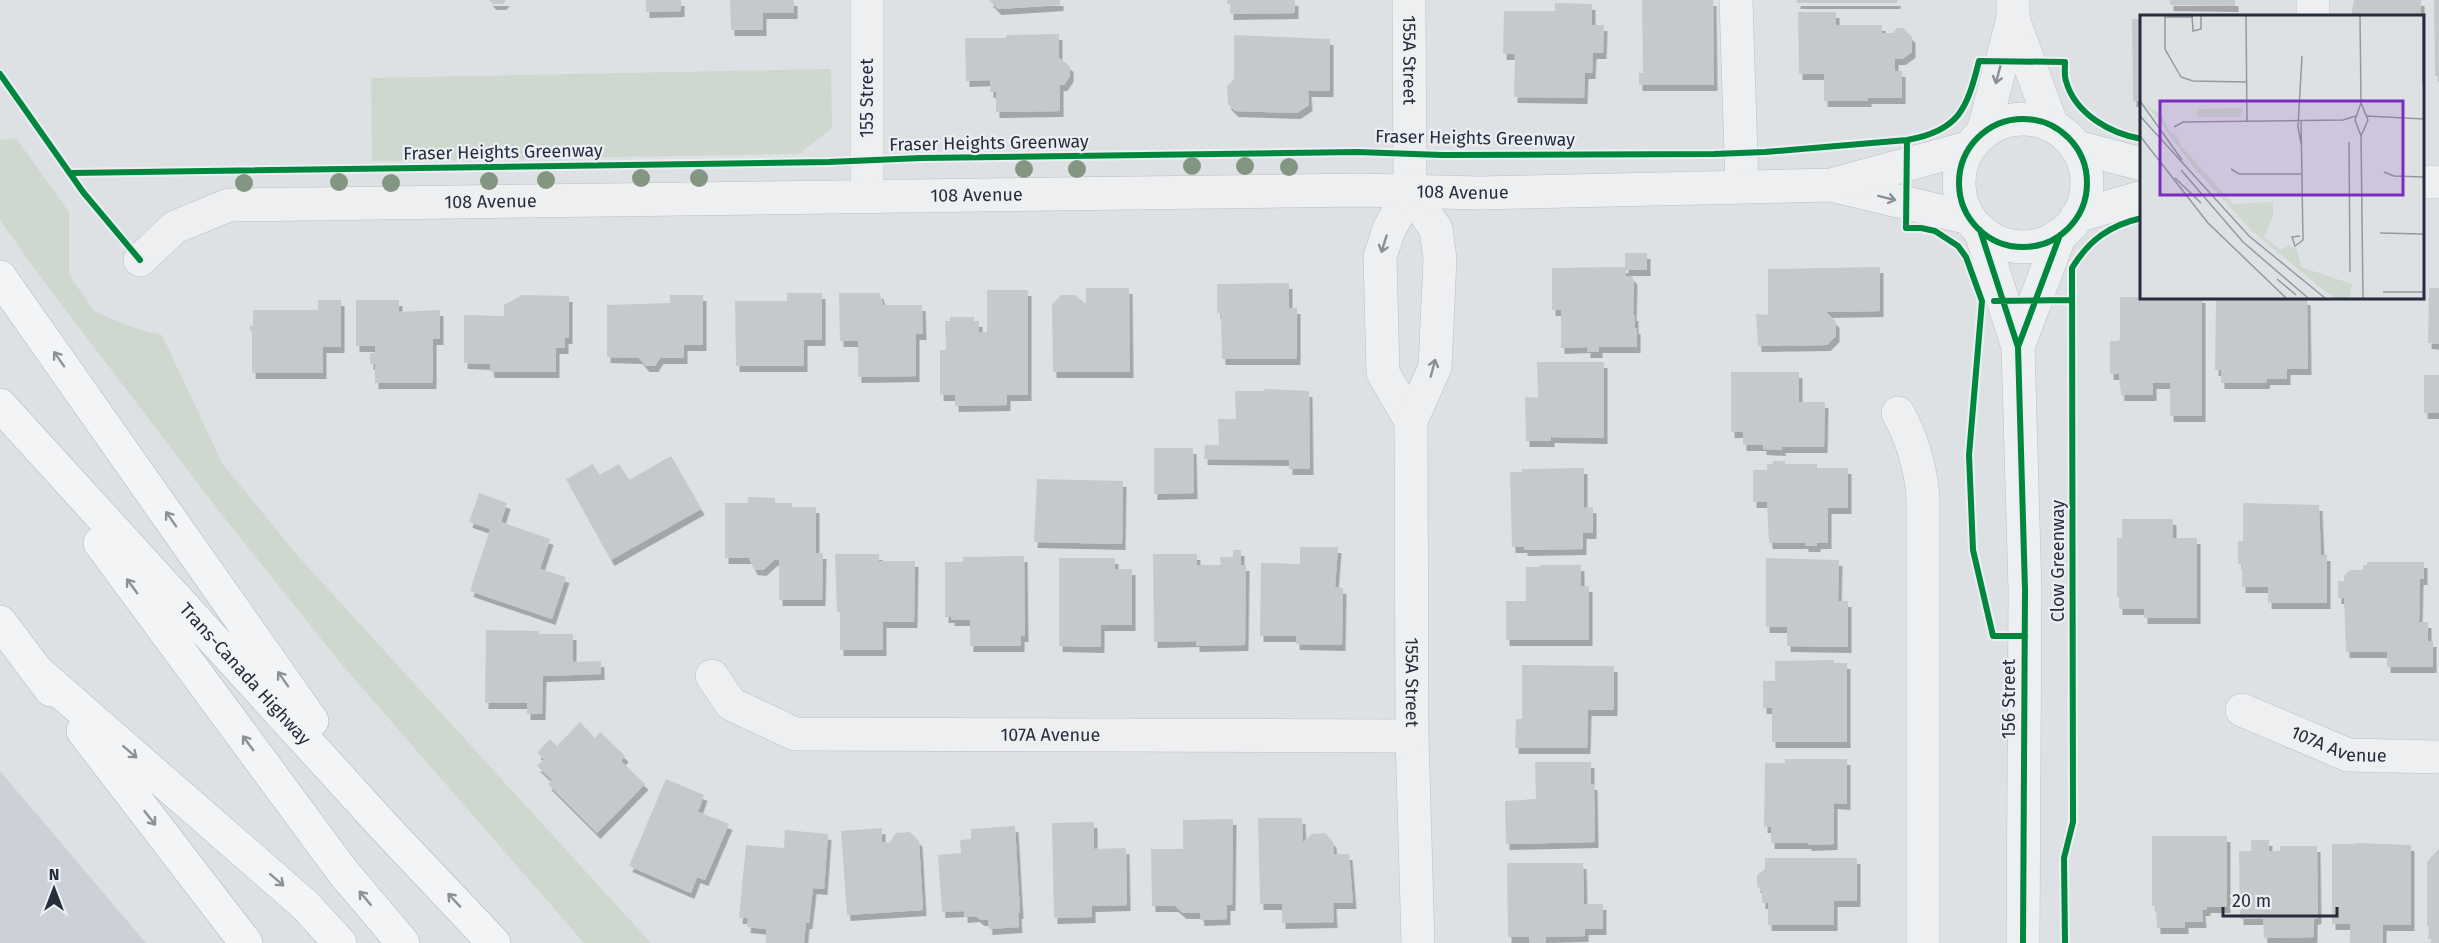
<svg xmlns="http://www.w3.org/2000/svg" width="2439" height="943" font-family="'Fira Sans',sans-serif">
  <style>
    .built { fill: #ccd0d7 }
    .green { fill: #ced8cf }
    .building { fill: #c6c9cc; filter: url(#shadow) }
    .lines { fill: none; stroke-linecap: round; stroke-linejoin: round }
    .minor-casing { stroke: #bcbfc2; stroke-width: 34 }
    .highway-casing { stroke: #b0b4b9; stroke-width: 34 }
    .minor { stroke: #edeff1; stroke-width: 33 }
    .highway { stroke: #f2f4f5; stroke-width: 33 }
    .cycleway-casing { stroke: #ebeff4; stroke-width: 10 }
    .cycleway { stroke: #00873e; stroke-width: 6 }
    .tree { fill: #839682 }
    .oneway { stroke: #898e97 }
    .oneway2 { stroke: #8c9099 }
    .labels { text-anchor: middle; dominant-baseline: central; stroke-width: 4.5; stroke-linejoin: round; paint-order: stroke }
    .street-label { font-size: 18px; fill: #252d3d; stroke: #ebeff4 }
    .inset-road { fill: none; stroke: #9499a1; stroke-width: 1.5 }
    .view { fill: #7b2cbf; fill-opacity: 0.15; stroke: #7b2cbf; stroke-width: 3 }
    .inset-edge { fill: none; stroke: #252d3d; stroke-width: 3 }
  </style>
  <defs>
    <filter id="shadow"><feDropShadow dx="3.5" dy="6" stdDeviation="0" flood-color="#0004"/></filter>
  </defs>
  <rect width="100%" height="100%" fill="#dee1e4"/>
  <path class="built" d="M0 771 146 943H0Z"/>
  <path class="green" d="M831 69 832 128 799 154 372 161 371 78Z
    M16 138 69 212V275L95 312 140 330 162 335 222 463 297 555 651 943H584L343 666 219 511 42 279 0 220V140Z"/>
  <path class="building" d="M489 0H506L503 4H493Z
    M646 0H681V11L646 12Z
    M730 0H794V13H763V30H731Z
    M989 0H1060V5L998 9Z
    M1227 0H1295V13L1230 14V4H1227Z
    M1642 0H1713L1714 85H1639V73H1643Z
    M1797 0H1897V3H1797Z
    M2170 0H2235V6L2170 5Z
    M2354 0H2421V16H2351Z
    M2434 0H2439V76H2435Z
    M1555 3 1592 4V25H1604L1603 53H1593L1592 73H1585L1584 98 1514 97 1515 54H1503L1504 11H1555Z
    M1798 12H1836V25H1882V33H1893L1897 28H1903L1912 37V52L1902 59H1895V71H1902V98H1868V101H1824V74H1799Z
    M2132 19H2142V101H2133Z
    M1059 34V58L1070 66V76L1064 85H1060V111L996 112V92H990V80L966 81 965 38H1006V35Z
    M1234 35 1330 39V91H1308L1309 105 1297 113 1235 111 1228 104 1227 86 1234 79Z
    M1625 253H1647V270H1626V276H1632L1634 280 1633 315H1635V328H1637V347H1599V352H1587V347L1561 348V310H1552V268L1625 267Z
    M1880 267V311L1826 312 1836 322V336L1827 345 1758 346 1756 314 1768 315V269Z
    M1289 283V308H1297V359H1222L1221 313H1217V284Z
    M1086 288H1129L1130 372H1053L1052 304 1061 295H1075L1086 304Z
    M2429 288H2439V344L2428 343Z
    M987 290H1028V395H1007V405L955 406V395H940V350H946L945 321H950V317H974V321H979V332H987Z
    M787 293H822V340H804V366H736L735 301H787Z
    M839 293H880L883 305H922L923 334H916V376L858 377V341H840Z
    M522 295 569 296V338H565V348H556V372H491L490 364 464 363V315L504 316V305Z
    M670 295H703V345H684V358H660L655 366H646L639 358 607 357V305L670 303Z
    M2120 297H2202V416H2170V383H2153V395H2121L2119 374H2110V341H2119L2120 338Z
    M2216 297 2307 299 2308 369H2287V379H2267L2266 383H2221V370H2215Z
    M318 300H341V347H323V373H252V331H250V326H253V310H318Z
    M356 300H399V312L440 310V339H433V383H375V364H370V353H375V346H356Z
    M1537 362H1604V438L1551 437V441H1526L1525 397 1538 398Z
    M1731 372H1799V402H1825L1824 447H1782V450L1763 449V445H1743V432H1731Z
    M2424 375H2439V413H2424Z
    M1264 389 1309 391 1310 469H1289V460L1204 459 1205 445H1219L1218 419H1236L1235 391H1264Z
    M1154 448H1193L1194 493 1154 494Z
    M671 456 701 509 611 560 566 479 593 464 599 475 619 464 629 480Z
    M1773 461H1785V464H1817V468H1848V508H1828V543H1817V546H1805V543H1769L1767 502H1753V470H1767V464H1773Z
    M1584 468V508L1593 507V533H1583V549L1524 550V547H1512L1510 472H1522V469Z
    M1037 479 1123 481 1122 544 1034 542Z
    M479 493 507 503 501 522 550 539 540 569 566 577 552 619 470 591 490 529 469 522Z
    M748 497 775 498V503H792V507H816V553H823L822 600H779V560H774L763 570 754 569 749 558H725V503H748Z
    M2243 503 2319 505 2321 555H2327V603H2268V587H2242V564H2238V541H2243Z
    M2122 519H2173V538H2197V618H2144V609H2119V597H2117V538H2122Z
    M1300 547H1338L1335 587 1343 588 1342 645 1296 644V636H1260L1261 563 1300 564Z
    M1233 550H1241V565H1246L1245 645 1196 646V641L1154 642 1153 554H1197V565H1221L1220 557H1233Z
    M835 554H879V561H915L914 622H883V650H840V612H837Z
    M1024 556 1025 636H1021V646H970V620H951V617H945V562H963V557Z
    M1059 558H1115V569H1132V625H1101V647L1059 646Z
    M1766 558 1839 560 1838 601H1848V647L1787 646V627H1766Z
    M2367 562H2424V579H2420L2419 622H2428V641H2433V667H2387V652H2346L2344 598H2338V581H2344V576L2350 570H2363V565H2367Z
    M1540 565H1581V586H1589V640H1506V601H1526V567H1540Z
    M486 630 539 631V634H573V662L601 661V674L543 676 542 714H527V703H485Z
    M1834 660V663H1847V742H1772V708H1763V681H1775V661Z
    M1522 665 1614 666V710H1588L1587 748H1515L1516 719H1522Z
    M580 722 595 738 600 732 625 756 621 761 645 784 597 833 548 784 552 780 537 766 544 759 537 753 550 739 557 746Z
    M1785 759H1847V804L1834 803V844L1808 845V843H1771V827H1764L1765 763H1785Z
    M1535 762H1591V784H1594L1595 842 1506 844 1505 801 1536 799Z
    M666 779 704 795 698 812 729 824 705 880 697 877 691 893 629 866Z
    M1258 818H1302L1303 842 1312 834 1325 833 1333 842 1334 854H1349L1353 903H1333L1334 922 1282 923V904H1260Z
    M1233 819 1232 905H1227V919L1201 920 1200 913H1183L1175 906H1152L1151 849H1183V820Z
    M1094 822V849L1126 848 1127 905 1092 906V917L1054 918 1052 823Z
    M1015 826 1020 913H1018L1019 927 989 929 988 920H981L976 916 964 917V911L942 912 938 855 961 853 960 840 971 839V829Z
    M882 828V842L889 843 896 833 910 832 919 841 923 910 847 915 841 831Z
    M785 830 828 834 824 889 813 888 809 923H806L804 943H766V929L747 927 748 918H739L746 845 784 848Z
    M2152 836H2227V907H2207V910H2202L2203 922H2185V928H2157L2156 906H2152Z
    M2251 840H2269V851H2280V846H2317L2318 918 2314 919V937L2264 938 2263 919H2240L2239 851H2251Z
    M2355 843 2411 845V925H2383V943H2350V924H2332V844H2355Z
    M2439 848V943H2431V939H2428L2429 926H2427V862Z
    M1765 858H1857V901H1834V925H1768V903H1762V891L1757 886V875L1765 869Z
    M1507 863H1583L1584 904H1603V929H1585V936L1546 937V943H1529V937H1508Z"/>
  <g class="lines">
    <g class="minor-casing">
      <g id="minor">
        <path id="s1" d="M1409 0 1410 192 1389 229 1380 257 1383 373 1411 421"/>
        <path d="M1736 0 1742 186"/>
        <path d="M2313 0V16"/>
        <path d="M2013 19 2052 126"/>
        <circle cx="2023" cy="183" r="64"/>
        <path d="M1983 132 2013 19V0"/>
        <path d="M2076 147 2142 164"/>
        <path d="M2422 182H2439"/>
        <path d="M1835 186 1969 218"/>
        <path id="s2" d="M1410 192 1436 229 1440 259 1435 367 1411 421 1412 736 1418 943"/>
        <path d="M867 197V0"/>
        <path d="M2077 216 2142 197"/>
        <path d="M1980 230 2018 347 2025 590 2023 943"/>
        <path id="s3" d="M140 260 175 227 229 205 1359 190 1480 193 1831 185 1968 148"/>
        <path d="M2018 347 2060 235"/>
        <path d="M1898 413C1913 440 1920 465 1923 496V943"/>
        <path id="s4" d="M712 676 731 704 795 734 1412 736"/>
        <path id="s5" d="M2242 710 2348 755 2439 757"/>
      </g>
    </g>
    <g class="highway-casing">
      <g id="highway">
        <path d="M0 277 312 721"/>
        <path id="s6" d="M0 405 388 831 494 943"/>
        <path d="M100 543 343 872 403 943"/>
        <path d="M0 622 51 690"/>
        <path d="M38 672 305 905 340 943"/>
        <path d="M83 731 246 943"/>
      </g>
    </g>
    <use href="#minor" class="minor"/>
    <use href="#highway" class="highway"/>
    <g class="cycleway-casing">
      <path id="cycleway" d="M0 74 83 192 140 260
        M1959 183a64 64 0 1 1 128 0a64 64 0 1 1-128 0Z
        M1907 140 1906 228H1921L1935 231 1958 246 1966 257 1982 301 1969 455 1973 550 1993 636H2025
        M71 173 829 162 921 158 1357 152 1442 155 1714 154 1765 152 1907 140C1959 131 1967 109 1979 61L2065 62C2065 68 2064 75 2066 81 2075 114 2111 134 2142 139
        M1980 230 2018 347 2025 590 2023 943
        M1994 301 2071 300
        M2018 347 2060 235
        M2065 943 2064 858 2073 822 2072 268C2089 240 2110 225 2142 218"/>
    </g>
    <use href="#cycleway" class="cycleway"/>
  </g>
  <g class="tree">
    <circle cx="1192" cy="166" r="9"/>
    <circle cx="1245" cy="166" r="9"/>
    <circle cx="1289" cy="167" r="9"/>
    <circle cx="1024" cy="169" r="9"/>
    <circle cx="1077" cy="169" r="9"/>
    <circle cx="641" cy="178" r="9"/>
    <circle cx="699" cy="178" r="9"/>
    <circle cx="546" cy="180" r="9"/>
    <circle cx="489" cy="181" r="9"/>
    <circle cx="339" cy="182" r="9"/>
    <circle cx="244" cy="183" r="9"/>
    <circle cx="391" cy="183" r="9"/>
  </g>
  <defs><path id="oneway-shaft" d="M-6 0H5M1.5-3L5.5 0L1.5 3" fill="none" stroke-width="1.6" stroke-linecap="round" stroke-linejoin="round" transform="scale(1.5)"/></defs>
  <g class="oneway">
    <use href="#oneway-shaft" transform="translate(1998 75) rotate(105)"/>
    <use href="#oneway-shaft" transform="translate(1887 198) rotate(14)"/>
    <use href="#oneway-shaft" transform="translate(1384 244) rotate(107)"/>
    <use href="#oneway-shaft" transform="translate(1433 368) rotate(-75)"/>
  </g>
  <g class="oneway2">
    <use href="#oneway-shaft" transform="translate(59 359) rotate(-125)"/>
    <use href="#oneway-shaft" transform="translate(171 519) rotate(-125)"/>
    <use href="#oneway-shaft" transform="translate(132 586) rotate(-126)"/>
    <use href="#oneway-shaft" transform="translate(283 679) rotate(-125)"/>
    <use href="#oneway-shaft" transform="translate(248 743) rotate(-126)"/>
    <use href="#oneway-shaft" transform="translate(130 752) rotate(41)"/>
    <use href="#oneway-shaft" transform="translate(150 818) rotate(52)"/>
    <use href="#oneway-shaft" transform="translate(277 880) rotate(41)"/>
    <use href="#oneway-shaft" transform="translate(365 898) rotate(-130)"/>
    <use href="#oneway-shaft" transform="translate(454 900) rotate(-133)"/>
  </g>
  <g class="labels">
    <g class="street-label">
      <text stroke="none"><textPath href="#s1" startOffset="60">155A Street</textPath></text>
      <text transform="translate(867 98) rotate(-90)">155 Street</text>
      <text transform="translate(1475 138) rotate(1)">Fraser Heights Greenway</text>
      <text transform="translate(989 143) rotate(-1)">Fraser Heights Greenway</text>
      <text transform="translate(503 152) rotate(-1)">Fraser Heights Greenway</text>
      <text stroke="none"><textPath href="#s3" startOffset="1340">108 Avenue</textPath></text>
      <text stroke="none"><textPath href="#s3" startOffset="854">108 Avenue</textPath></text>
      <text stroke="none"><textPath href="#s3" startOffset="368">108 Avenue</textPath></text>
      <text transform="translate(2058 561) rotate(-90)">Clow Greenway</text>
      <text stroke="none"><textPath href="#s6" startOffset="364">Trans-Canada Highway</textPath></text>
      <text stroke="none"><textPath href="#s2" startOffset="504">155A Street</textPath></text>
      <text transform="translate(2009 699) rotate(-90)">156 Street</text>
      <text stroke="none"><textPath href="#s4" startOffset="360">107A Avenue</textPath></text>
      <text stroke="none"><textPath href="#s5" startOffset="104">107A Avenue</textPath></text>
    </g>
  </g>
  <g transform="translate(2140 15)">
    <rect width="284" height="284" fill="#dee1e4"/>
    <path d="M7 90 22 100 30 117 36 120 42 132 93 189 133 187V201L124 222 141 235 149 230 157 234 161 252 212 269 210 283H196L187 278 111 215 54 153ZM103 93 100 102H57V94Z" fill="#ced8cf"/>
    <path class="inset-road" d="M25 0V34L41 62 53 66 107 67M52 0 53 16 61 14V0M106 0 107 106M220 0 221 88 215 105 221 121 223 283M283 0V68M25 2H53M0 86 42 145M221 88 228 105 221 121M0 101 109 221 185 283M227 101 284 104M34 112 43 107 203 105 216 101M0 121 68 208 146 283M209 127 210 257M161 128 158 112 162 41M91 154 99 159H161M41 155 103 227 168 283M244 157 254 161 284 162M35 163 61 188M240 218 284 219M160 221 152 222 155 231 163 225 161 105M137 264 156 280M243 277H284"/>
    <path class="view" d="M20 86H263V180H20Z"/>
    <rect width="284" height="284" class="inset-edge"/>
  </g>
  <g transform="translate(54 889)" stroke="#ebeff4" stroke-width="4.5" paint-order="stroke">
  <path d="M0-4.5L10 22L0 15L-10 22Z" fill="#252d3d"/>
  <text y="-9" font-size="16" font-weight="bold" text-anchor="middle" fill="#252d3d">N</text>
  </g>
  <path d="M2223 907v9h114v-9" fill="none" stroke="#252d3d" stroke-width="3"/>
  <text x="2232" y="907" font-size="18" fill="#252d3d" stroke="#ebeff4" stroke-width="4.5" paint-order="stroke">20 m</text>
</svg>
